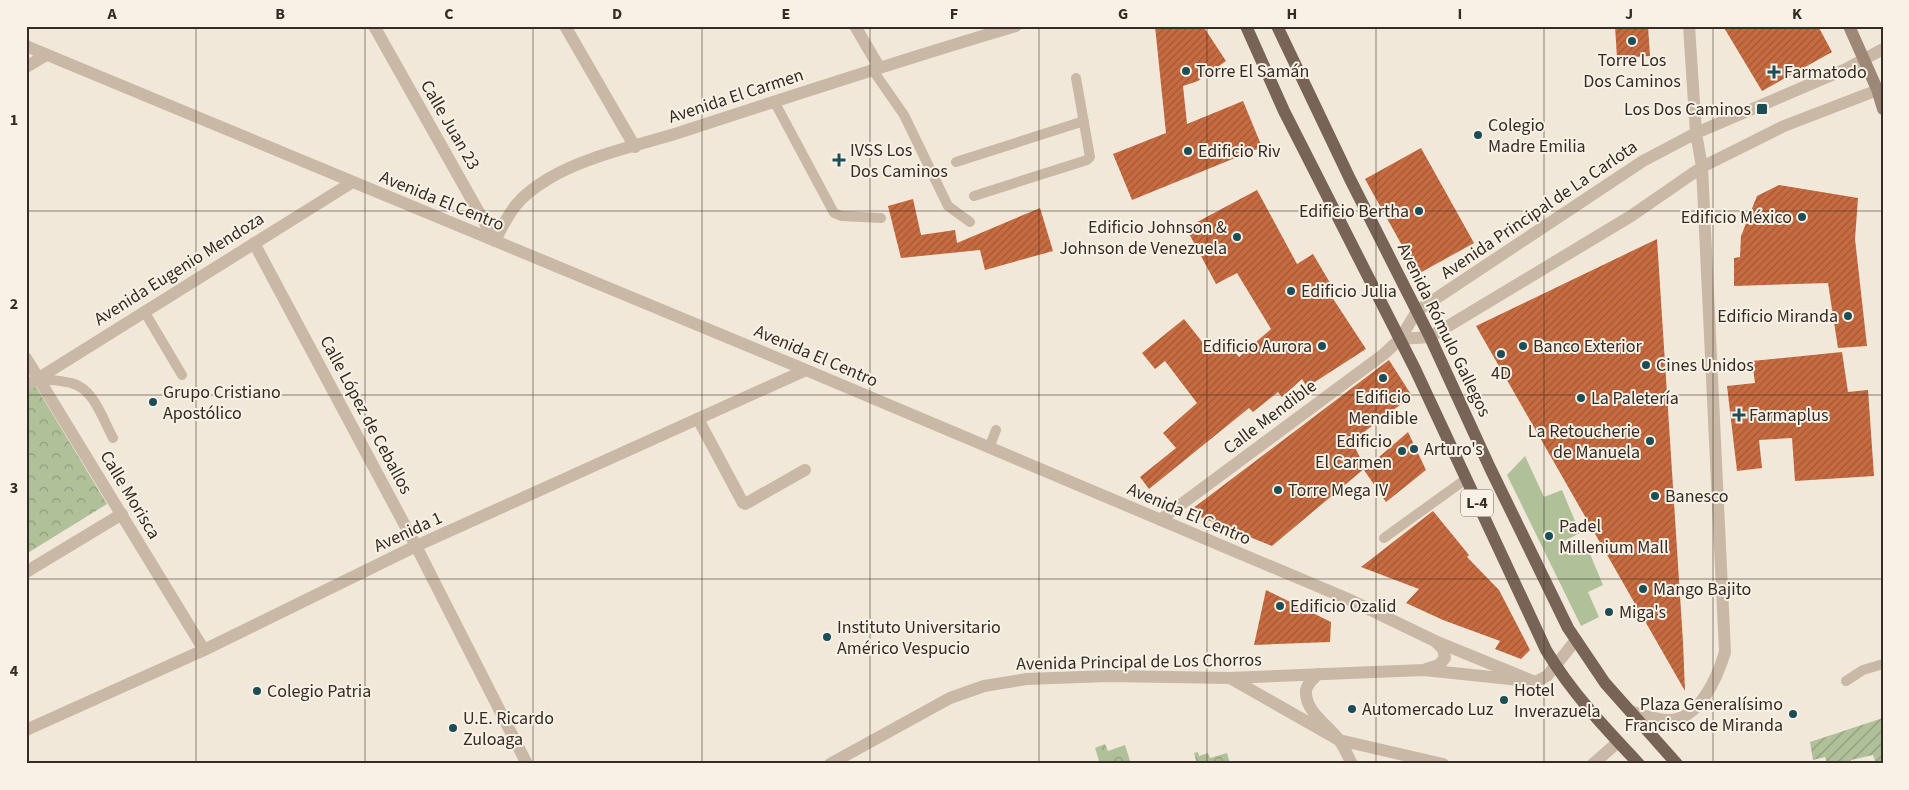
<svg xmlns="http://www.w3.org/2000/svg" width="1909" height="790" font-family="'Source Sans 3',sans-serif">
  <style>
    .forest { fill: url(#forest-crowns) }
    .garden { fill: url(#garden-furrows) }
    .pitch { fill: #b0c099 }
    .building { fill: url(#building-hatch) }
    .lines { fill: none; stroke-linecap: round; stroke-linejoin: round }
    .service { stroke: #c9b8a5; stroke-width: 10 }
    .minor { stroke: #c9b8a5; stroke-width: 12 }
    .secondary { stroke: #9d8776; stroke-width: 12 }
    .primary { stroke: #776457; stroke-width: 12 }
    .grid { fill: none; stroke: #352c26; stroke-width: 1; stroke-opacity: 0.55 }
    .poi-dot { fill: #1b4e57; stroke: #f9f1e5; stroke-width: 2 }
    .labels { text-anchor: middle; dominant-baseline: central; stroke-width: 4; stroke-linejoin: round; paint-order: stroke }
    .shield { fill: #f9f1e5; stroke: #70675f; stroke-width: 1 }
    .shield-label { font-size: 16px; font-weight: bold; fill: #352c26 }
    .poi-label { font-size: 18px; fill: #352c26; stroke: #f9f1e5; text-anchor: start }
    .street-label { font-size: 18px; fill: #352c26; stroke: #f9f1e5 }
    .neatline { fill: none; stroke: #352c26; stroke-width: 2 }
    .grid-label { font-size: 16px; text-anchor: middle; font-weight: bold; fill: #352c26 }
  </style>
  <defs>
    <pattern id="forest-crowns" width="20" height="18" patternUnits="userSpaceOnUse" patternTransform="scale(1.25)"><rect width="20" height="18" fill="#b0c099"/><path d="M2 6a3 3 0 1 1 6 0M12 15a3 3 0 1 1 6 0" fill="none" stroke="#909c7d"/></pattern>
    <pattern id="garden-furrows" width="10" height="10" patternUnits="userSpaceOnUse" patternTransform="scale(1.25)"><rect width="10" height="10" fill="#b0c099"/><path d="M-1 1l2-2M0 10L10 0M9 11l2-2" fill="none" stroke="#909c7d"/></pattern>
    <pattern id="building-hatch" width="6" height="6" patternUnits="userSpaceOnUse" patternTransform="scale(1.25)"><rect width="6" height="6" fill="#c76b41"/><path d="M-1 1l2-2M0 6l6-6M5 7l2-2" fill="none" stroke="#a25836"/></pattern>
  </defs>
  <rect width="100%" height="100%" fill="#f1e8d9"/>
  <path class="forest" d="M35 385 107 504 26 554V391Z
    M1105 744 1108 751 1125 745 1131 764H1123L1121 761 1100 764 1095 748Z
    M1198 752 1199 756 1208 753 1210 758 1227 753 1230 764H1197L1194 753Z"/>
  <path class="garden" d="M1883 718V764H1876L1873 755 1851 760V764H1827L1825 757 1813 760 1810 742Z"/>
  <path class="pitch" d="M1525 456 1544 497 1562 490 1580 533 1564 541 1568 548 1585 542 1603 585 1588 592 1599 617 1581 626 1507 475Z"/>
  <path class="building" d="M1155 26H1203L1226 61 1198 81 1183 86 1187 124 1243 101 1262 147 1132 200 1113 154 1166 133Z
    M1615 26H1648L1650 56 1617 58Z
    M1723 26H1818L1832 52 1762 91Z
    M1421 148 1474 243 1418 274 1365 179Z
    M1779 185 1858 198 1855 239 1867 346 1838 348 1828 283 1734 286V258L1740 257 1741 236 1757 196Z
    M1257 190 1297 264 1313 254 1333 288 1328 291 1366 349 1307 387 1302 379 1282 397 1278 392 1253 412 1249 408 1149 489 1140 477 1176 448 1163 433 1197 403 1165 361 1155 369 1142 353 1184 319 1211 353 1226 341 1239 357 1271 329 1237 273 1216 284 1186 228Z
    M913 199 921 235 955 230 957 243 1040 208 1053 251 985 270 980 250 901 258 888 206Z
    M1657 239 1683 642 1685 691 1476 326Z
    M1842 352 1848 392 1868 390 1874 476 1795 481 1792 438 1759 440 1762 468 1737 471 1727 386 1755 383 1752 361Z
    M1389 360 1412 396 1352 441 1365 468 1272 546 1188 512Z
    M1408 432 1426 470 1386 502 1364 470Z
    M1433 511 1469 555 1467 557 1499 590 1530 650 1521 659 1495 649 1500 641 1443 620 1406 603 1419 589 1361 567Z
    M1266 590 1331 622 1330 642 1254 645Z"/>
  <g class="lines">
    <path class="service" d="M872 69 904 115 948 206 970 222
      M774 101 834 213 841 216 881 218
      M956 162 1084 121
      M974 196 1087 160 1090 157 1076 78
      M144 311 182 375
      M39 379C49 380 60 380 71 383 94 388 103 420 113 438
      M989 448 996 430
      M1384 538 1466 479
      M1846 681 1863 670 1883 664"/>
    <path class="minor" d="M374 26 495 241
      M565 26 635 147
      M855 26 879 67
      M26 46 806 370 1348 599 1435 641 1535 682 1547 676 1576 640
      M26 67 46 55
      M495 241C510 210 518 197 548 179 585 156 641 145 684 131 794 95 904 59 1016 26
      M254 243 416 546 527 764
      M1400 339 1430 337 1631 216 1702 167 1784 126 1883 88
      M26 358 204 650
      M26 386 351 183
      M698 419 743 503 745 504 805 470
      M1160 520 1384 354 1400 339 1417 311 1643 161 1696 133 1846 69 1883 49
      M26 572 122 514
      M1426 669 1439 665 1445 658 1443 649 1435 641
      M1318 674C1313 679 1305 686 1306 693 1306 712 1329 726 1339 740 1344 747 1348 756 1352 764
      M1230 678 1339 740 1443 764
      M1630 711C1642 715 1655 720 1668 720 1699 721 1718 676 1725 652L1702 167 1696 133 1689 26
      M26 730 204 650 416 546 806 370
      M830 764 950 698 984 686 1027 679 1108 676 1230 678 1424 670 1520 680
      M1593 764 1618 742"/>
    <path class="secondary" d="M1849 26 1877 89 1883 109"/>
    <path class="primary" d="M1246 26 1284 111 1415 369 1546 650C1571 692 1605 728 1639 764
      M1277 26 1350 179 1430 337 1490 468 1568 628 1605 683 1677 764"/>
  </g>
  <path class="grid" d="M196 26V764M365 26V764M533 26V764M702 26V764M870 26V764M1039 26V764M1207 26V764M1376 26V764M1544 26V764M1713 26V764M26 211H1883M26 395H1883M26 579H1883"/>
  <g class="poi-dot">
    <circle cx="1632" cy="41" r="5"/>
    <circle cx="1186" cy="71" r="5"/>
    <path d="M1771.5 64.5h5v5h5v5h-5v5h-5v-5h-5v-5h5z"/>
    <rect x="1756" y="103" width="12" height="12" rx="2.5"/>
    <circle cx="1478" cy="135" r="5"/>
    <circle cx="1188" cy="151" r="5"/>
    <path d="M836.5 152.5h5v5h5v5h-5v5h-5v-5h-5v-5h5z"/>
    <circle cx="1419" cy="211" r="5"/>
    <circle cx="1802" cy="217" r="5"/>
    <circle cx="1237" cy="237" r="5"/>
    <circle cx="1291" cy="291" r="5"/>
    <circle cx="1848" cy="316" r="5"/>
    <circle cx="1322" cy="346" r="5"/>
    <circle cx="1523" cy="346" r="5"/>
    <circle cx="1501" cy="354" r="5"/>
    <circle cx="1646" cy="365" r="5"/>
    <circle cx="1383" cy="378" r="5"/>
    <circle cx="1581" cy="398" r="5"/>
    <circle cx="153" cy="402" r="5"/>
    <path d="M1736.5 407.5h5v5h5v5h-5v5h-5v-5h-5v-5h5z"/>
    <circle cx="1650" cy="441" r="5"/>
    <circle cx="1414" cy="449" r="5"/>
    <circle cx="1402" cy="451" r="5"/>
    <circle cx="1278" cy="490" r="5"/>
    <circle cx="1655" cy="496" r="5"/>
    <circle cx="1549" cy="536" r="5"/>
    <circle cx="1643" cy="589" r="5"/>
    <circle cx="1280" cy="606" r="5"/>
    <circle cx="1609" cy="612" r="5"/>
    <circle cx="827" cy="637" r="5"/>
    <circle cx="257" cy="691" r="5"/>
    <circle cx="1504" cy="700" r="5"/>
    <circle cx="1352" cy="709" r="5"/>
    <circle cx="1793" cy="714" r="5"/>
    <circle cx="453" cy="728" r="5"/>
  </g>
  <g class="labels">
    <rect class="shield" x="1461" y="489.5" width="32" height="27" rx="4"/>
    <g class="shield-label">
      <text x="1477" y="503">L-4</text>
    </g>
    <g class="poi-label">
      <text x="1632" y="60" text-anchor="middle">Torre Los<tspan x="1632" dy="21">Dos Caminos</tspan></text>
      <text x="1196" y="71">Torre El Samán</text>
      <text x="1784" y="72">Farmatodo</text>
      <text x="1751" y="109" text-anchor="end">Los Dos Caminos</text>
      <text x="1488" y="125">Colegio<tspan x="1488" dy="21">Madre Emilia</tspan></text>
      <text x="850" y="150">IVSS Los<tspan x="850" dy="21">Dos Caminos</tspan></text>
      <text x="1198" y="151">Edificio Riv</text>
      <text x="1409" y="211" text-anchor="end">Edificio Bertha</text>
      <text x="1792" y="217" text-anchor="end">Edificio México</text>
      <text x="1227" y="227" text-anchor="end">Edificio Johnson &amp;<tspan x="1227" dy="21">Johnson de Venezuela</tspan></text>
      <text x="1301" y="291">Edificio Julia</text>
      <text x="1838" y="316" text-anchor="end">Edificio Miranda</text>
      <text x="1312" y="346" text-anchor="end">Edificio Aurora</text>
      <text x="1533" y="346">Banco Exterior</text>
      <text x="1656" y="365">Cines Unidos</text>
      <text x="1501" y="373" text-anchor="middle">4D</text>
      <text x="163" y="392">Grupo Cristiano<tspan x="163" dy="21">Apostólico</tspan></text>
      <text x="1383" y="397" text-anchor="middle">Edificio<tspan x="1383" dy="21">Mendible</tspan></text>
      <text x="1591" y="398">La Paletería</text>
      <text x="1749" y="415">Farmaplus</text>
      <text x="1640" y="431" text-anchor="end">La Retoucherie<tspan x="1640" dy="21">de Manuela</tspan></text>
      <text x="1392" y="441" text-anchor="end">Edificio<tspan x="1392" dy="21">El Carmen</tspan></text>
      <text x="1424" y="449">Arturo's</text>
      <text x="1288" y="490">Torre Mega IV</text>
      <text x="1665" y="496">Banesco</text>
      <text x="1559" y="526">Padel<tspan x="1559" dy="21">Millenium Mall</tspan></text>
      <text x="1653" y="589">Mango Bajito</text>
      <text x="1290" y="606">Edificio Ozalid</text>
      <text x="1619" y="612">Miga's</text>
      <text x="837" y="627">Instituto Universitario<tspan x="837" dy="21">Américo Vespucio</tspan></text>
      <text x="1514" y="690">Hotel<tspan x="1514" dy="21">Inverazuela</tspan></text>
      <text x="267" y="691">Colegio Patria</text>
      <text x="1783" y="704" text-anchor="end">Plaza Generalísimo<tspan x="1783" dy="21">Francisco de Miranda</tspan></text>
      <text x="1362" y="709">Automercado Luz</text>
      <text x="463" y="718">U.E. Ricardo<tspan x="463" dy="21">Zuloaga</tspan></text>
    </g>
    <g class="street-label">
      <text transform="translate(736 96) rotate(-18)">Avenida El Carmen</text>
      <text transform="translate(450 125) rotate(60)">Calle Juan 23</text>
      <text transform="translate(442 201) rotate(22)">Avenida El Centro</text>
      <text transform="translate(1539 210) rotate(-34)">Avenida Principal de La Carlota</text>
      <text transform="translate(179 269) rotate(-32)">Avenida Eugenio Mendoza</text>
      <text transform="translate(1444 330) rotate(64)">Avenida Rómulo Gallegos</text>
      <text transform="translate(816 356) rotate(23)">Avenida El Centro</text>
      <text transform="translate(366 415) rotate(62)">Calle López de Ceballos</text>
      <text transform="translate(1270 417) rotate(-37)">Calle Mendible</text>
      <text transform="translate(130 495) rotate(59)">Calle Morisca</text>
      <text transform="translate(1189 514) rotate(23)">Avenida El Centro</text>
      <text transform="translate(408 532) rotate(-25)">Avenida 1</text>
      <text transform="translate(1139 662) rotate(-1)">Avenida Principal de Los Chorros</text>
    </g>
  </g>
  <rect width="1909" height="790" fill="none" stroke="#f9f1e5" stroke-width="55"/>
  <rect x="28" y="28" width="1854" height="734" class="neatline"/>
  <g class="grid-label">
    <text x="112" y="19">A</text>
    <text x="280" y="19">B</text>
    <text x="449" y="19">C</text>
    <text x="617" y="19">D</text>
    <text x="786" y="19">E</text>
    <text x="954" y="19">F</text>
    <text x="1123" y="19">G</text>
    <text x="1292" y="19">H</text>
    <text x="1460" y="19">I</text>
    <text x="1629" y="19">J</text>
    <text x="1797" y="19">K</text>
    <text x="14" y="125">1</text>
    <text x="14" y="309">2</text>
    <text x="14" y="493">3</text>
    <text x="14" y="676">4</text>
  </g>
</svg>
